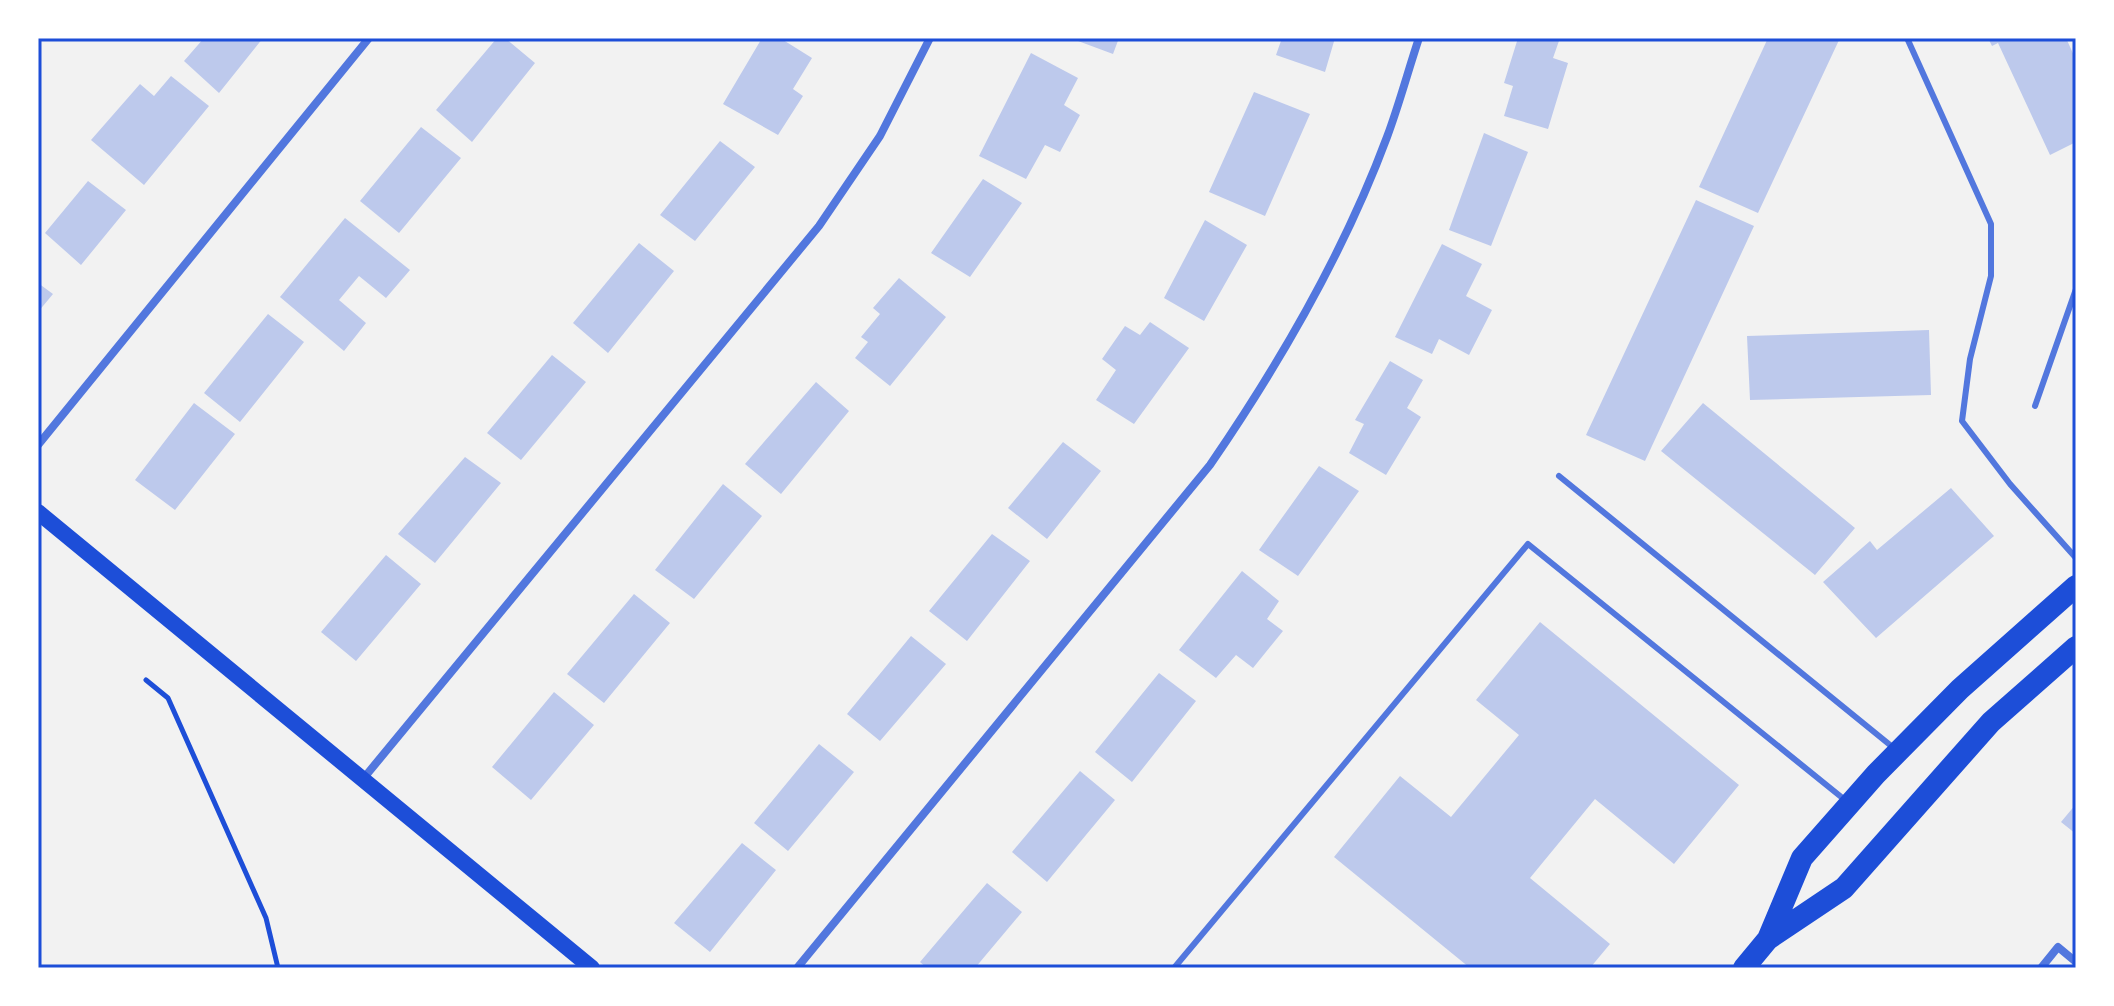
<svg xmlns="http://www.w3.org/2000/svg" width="2114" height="1006" font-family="'Work Sans',sans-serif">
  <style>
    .building { fill: #bdc9ec }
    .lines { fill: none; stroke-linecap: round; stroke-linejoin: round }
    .path { stroke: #1d4ed8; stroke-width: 5 }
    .service { stroke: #5277de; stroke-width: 6 }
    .minor { stroke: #5277de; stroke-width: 8 }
    .secondary { stroke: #1d4ed8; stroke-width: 16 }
    .trunk { stroke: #1d4ed8; stroke-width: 22 }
    .neatline { fill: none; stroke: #1d4ed8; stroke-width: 3 }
  </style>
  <rect width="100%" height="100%" fill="#f2f2f2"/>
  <path class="building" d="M204 38H263L219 93 184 61Z
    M497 38H505L535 63 472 142 436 110Z
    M762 38H780L812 58 793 89 803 96 778 135 723 104Z
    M1070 38H1119L1113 54Z
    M1282 38H1335L1325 72 1276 55Z
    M1518 38H1560L1553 58 1568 63 1548 129 1504 116 1513 86 1504 83Z
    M1768 38H1840L1758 213 1699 187Z
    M1988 38H2066L2076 60V142L2050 155 1998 43 1992 46Z
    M1031 53 1078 78 1064 105 1080 115 1060 152 1045 145 1026 179 979 156Z
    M171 76 209 106 144 185 91 140 140 84 154 96Z
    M1254 92 1310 114 1265 216 1209 192Z
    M421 127 461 158 399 233 360 201Z
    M1484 133 1528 152 1491 246 1449 230Z
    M720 141 755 167 695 241 660 215Z
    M983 179 1022 203 970 277 931 253Z
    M88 181 126 210 81 265 45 233Z
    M1696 200 1754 226 1645 461 1586 435Z
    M345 218 410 270 386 298 359 276 339 300 366 323 344 351 280 297Z
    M1205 220 1247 245 1204 321 1164 298Z
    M639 243 674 271 608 353 573 323Z
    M1442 244 1482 264 1466 296 1492 310 1469 355 1439 339 1432 354 1395 337Z
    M899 278 946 317 890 386 855 358 868 342 861 337 880 314 873 308Z
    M38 283 53 294 38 312Z
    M268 314 304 342 240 422 204 393Z
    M1150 322 1189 348 1134 424 1096 400 1116 370 1102 359 1125 326 1140 335Z
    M1929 330 1931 395 1750 400 1747 336Z
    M552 355 586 382 521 460 487 433Z
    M1390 361 1423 380 1407 408 1421 417 1386 475 1349 453 1364 424 1355 420Z
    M816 382 849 411 781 494 745 464Z
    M194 403 235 434 175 510 135 480Z
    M1703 403 1855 528 1815 575 1661 451Z
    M1063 442 1101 471 1047 539 1008 508Z
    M465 457 501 483 435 563 398 534Z
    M1319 466 1359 491 1298 576 1259 550Z
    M723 484 762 516 694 599 655 570Z
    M1951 488 1994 536 1876 638 1823 582 1870 541 1877 550Z
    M992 534 1030 561 967 641 929 611Z
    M386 555 421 584 356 661 321 632Z
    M1242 571 1279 601 1267 619 1283 631 1253 668 1236 655 1216 678 1179 650Z
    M634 594 670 623 604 703 567 674Z
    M1540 622 1739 785 1674 864 1595 799 1530 878 1610 944 1590 968H1470L1334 857 1400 776 1451 817 1519 735 1476 700Z
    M911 636 946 664 880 741 847 714Z
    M1159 673 1196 701 1132 782 1095 752Z
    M554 692 594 725 531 800 492 767Z
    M819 744 854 772 788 851 754 823Z
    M1080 771 1115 800 1047 882 1012 852Z
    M2076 804V834L2061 822Z
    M742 843 776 870 710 952 674 923Z
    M987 883 1022 912 975 968H927L920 962Z"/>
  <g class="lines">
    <path class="path" d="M146 680 168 698 266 918 278 968"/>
    <path class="service" d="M1907 38 1991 224V276L1970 359 1962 421 2010 484 2076 558
      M2035 406 2076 289
      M1559 476 1895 749
      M1174 968 1528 544 1845 800"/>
    <path class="minor" d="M38 445 369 38
      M363 779 819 226 880 136 930 38
      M797 968 1210 465C1280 363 1344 253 1387 137 1399 105 1408 71 1419 38
      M2041 968 2058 947 2076 962"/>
    <path class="secondary" d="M38 512 592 968"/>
    <path class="trunk" d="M1768 939 1802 858 1876 774 1960 689 2076 586
      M1744 968 1768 939 1844 888 1991 722 2076 647"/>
  </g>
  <rect width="2114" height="1006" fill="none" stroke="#ffffff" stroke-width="80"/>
  <rect x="40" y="40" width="2034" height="926" class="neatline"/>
</svg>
